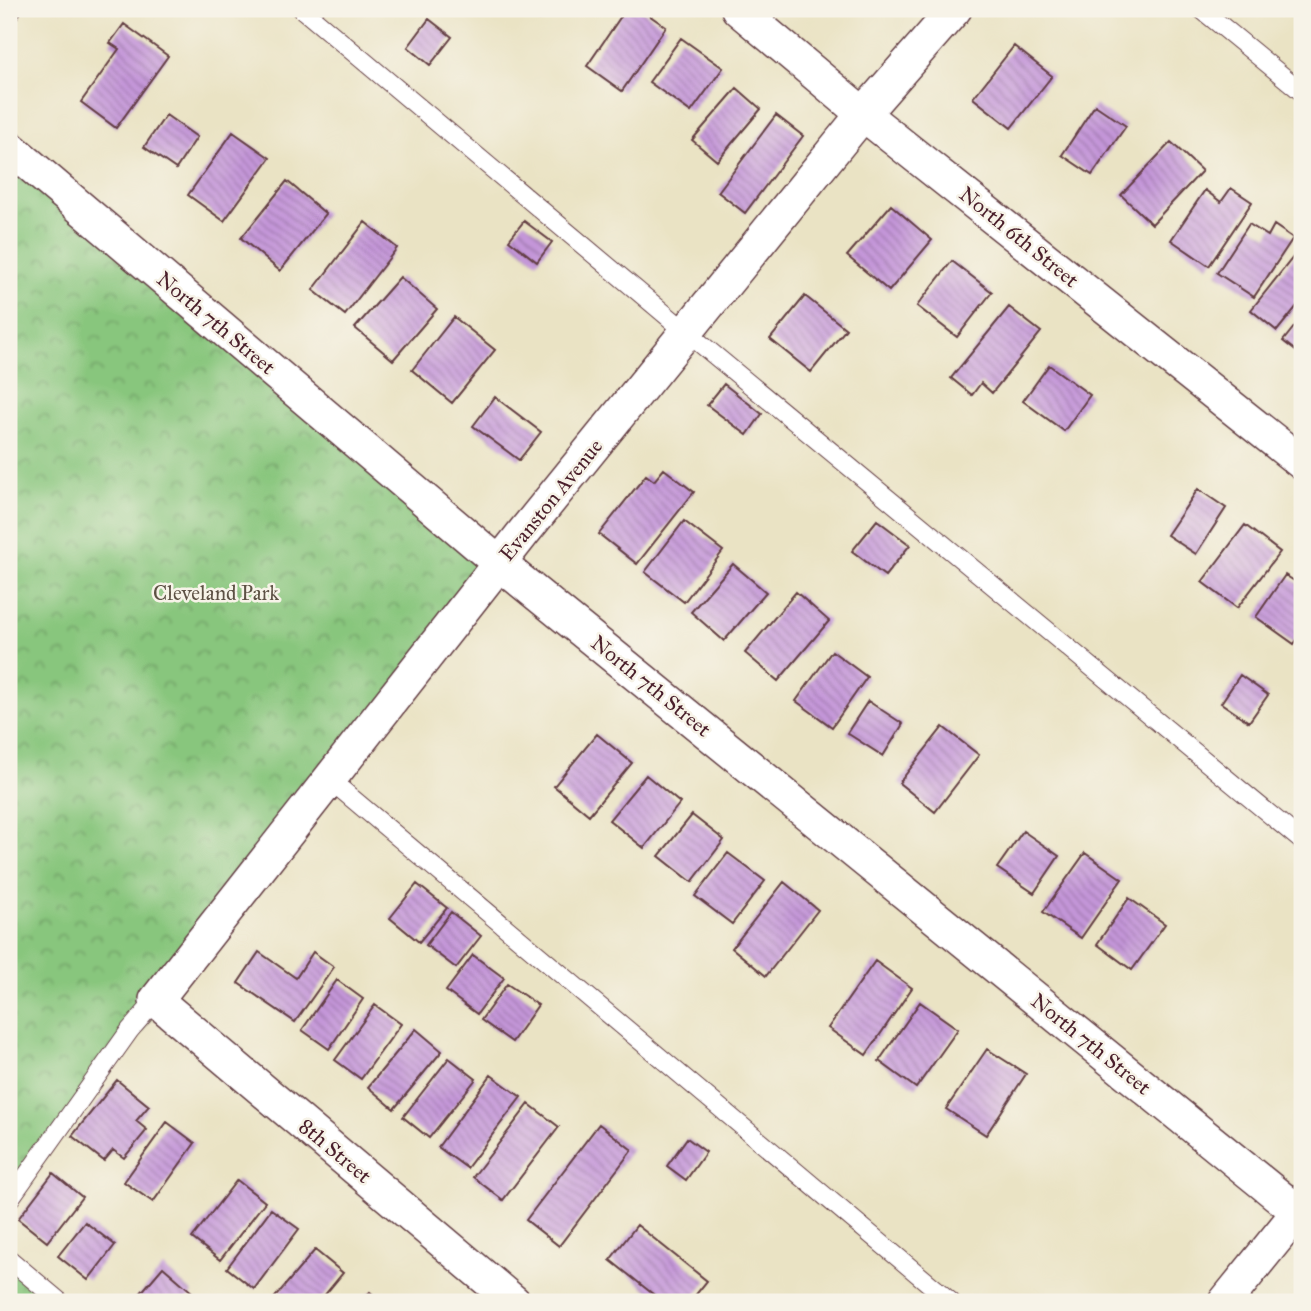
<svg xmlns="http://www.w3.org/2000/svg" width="1311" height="1311" font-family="'IM FELL Great Primer',serif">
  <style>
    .park { fill: url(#park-crowns); stroke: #697254; stroke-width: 2 }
    .building { fill: url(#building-back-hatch) }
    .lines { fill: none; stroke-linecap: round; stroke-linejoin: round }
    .lane-casing { stroke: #623c42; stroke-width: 20 }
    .street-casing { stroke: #623c42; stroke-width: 36 }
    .lane { stroke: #fff; stroke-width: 18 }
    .street { stroke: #fff; stroke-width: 33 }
    .labels { text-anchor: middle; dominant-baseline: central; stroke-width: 5; stroke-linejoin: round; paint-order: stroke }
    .street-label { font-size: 21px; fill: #4a1f2b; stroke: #f7f3e8 }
    .park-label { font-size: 21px; fill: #5d5144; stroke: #f7f3e8 }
  </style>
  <defs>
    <pattern id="park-crowns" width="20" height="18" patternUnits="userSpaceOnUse" patternTransform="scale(1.75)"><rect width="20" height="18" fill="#88c67d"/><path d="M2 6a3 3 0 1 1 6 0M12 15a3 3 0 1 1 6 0" fill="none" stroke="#71a067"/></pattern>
    <pattern id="building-back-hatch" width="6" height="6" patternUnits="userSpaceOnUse" patternTransform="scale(1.75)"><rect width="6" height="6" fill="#c496d9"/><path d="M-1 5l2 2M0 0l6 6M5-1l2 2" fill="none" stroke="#a17ab0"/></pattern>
  </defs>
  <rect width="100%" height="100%" fill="#f7f3e8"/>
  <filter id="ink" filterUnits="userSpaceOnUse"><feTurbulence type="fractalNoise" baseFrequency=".0143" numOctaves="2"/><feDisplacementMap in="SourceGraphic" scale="14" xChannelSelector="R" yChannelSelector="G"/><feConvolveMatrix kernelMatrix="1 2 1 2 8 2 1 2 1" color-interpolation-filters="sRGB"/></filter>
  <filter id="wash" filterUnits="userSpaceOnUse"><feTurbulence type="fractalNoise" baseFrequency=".00686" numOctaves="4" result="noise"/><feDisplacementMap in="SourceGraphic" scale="28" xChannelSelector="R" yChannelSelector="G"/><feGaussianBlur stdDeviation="1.57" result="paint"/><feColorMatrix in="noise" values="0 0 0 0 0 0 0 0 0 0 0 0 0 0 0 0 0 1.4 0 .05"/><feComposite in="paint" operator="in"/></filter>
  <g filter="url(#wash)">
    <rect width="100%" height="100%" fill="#eae3c4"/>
    <path class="park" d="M9 147 500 564 9 1203Z
      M9 1255 65 1302H9Z"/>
    <g id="blocks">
      <path class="building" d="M9 9H23L9 29Z
        M527 9H547L538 19Z
        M626 9H640L666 27 622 91 587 66Z
        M429 19 452 37 430 65 408 47Z
        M124 24 168 56 116 128 81 102 119 49 110 43Z
        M681 38 723 68 691 112 649 82Z
        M1014 46 1052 76 1011 128 973 98Z
        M737 88 761 109 717 161 692 140Z
        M1095 105 1126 126 1092 175 1062 155Z
        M166 115 197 137 176 169 144 147Z
        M776 115 803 136 745 213 718 192Z
        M233 132 270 158 224 221 188 195Z
        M1171 142 1202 171 1152 224 1121 195Z
        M287 181 326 214 280 271 241 238Z
        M1231 188 1252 202 1209 266 1171 240 1205 190 1221 202Z
        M891 205 932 240 889 291 847 256Z
        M524 221 552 242 537 262 509 240Z
        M365 222 397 248 345 315 313 290Z
        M1249 224 1268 236 1274 225 1293 238 1254 297 1217 273Z
        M1302 246V300L1277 331 1251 310Z
        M952 261 992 292 957 337 917 306Z
        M400 277 437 309 393 360 355 328Z
        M805 296 846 329 811 372 770 339Z
        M1009 307 1041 332 992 393 981 383 972 395 951 378Z
        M454 317 495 350 452 403 412 370Z
        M1302 317V356L1283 341Z
        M1049 365 1090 395 1064 431 1023 401Z
        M724 384 762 414 747 435 707 405Z
        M495 397 541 432 519 460 473 426Z
        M664 469 694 492 637 564 599 534 646 475 654 481Z
        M1198 489 1226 508 1196 554 1167 535Z
        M877 520 910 545 885 576 852 551Z
        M684 521 723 551 684 602 645 572Z
        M1245 525 1280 552 1237 608 1202 582Z
        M733 564 766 592 724 641 691 612Z
        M1285 575 1302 586V633L1294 644 1256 617Z
        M796 592 829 621 778 681 745 653Z
        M832 651 867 677 832 727 796 701Z
        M1240 675 1268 695 1249 722 1221 703Z
        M868 701 903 724 883 756 847 733Z
        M943 727 979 755 935 812 899 783Z
        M597 734 632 763 589 815 554 786Z
        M646 775 680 803 644 848 609 820Z
        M692 815 724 840 692 882 659 856Z
        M1023 831 1059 856 1034 893 997 868Z
        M728 853 765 881 732 924 695 896Z
        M1085 853 1122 879 1081 938 1043 912Z
        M784 882 818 910 766 976 732 948Z
        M417 884 447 908 419 942 390 918Z
        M1129 898 1165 924 1132 970 1097 944Z
        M451 912 481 936 456 968 426 945Z
        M259 952 296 978 313 952 334 967 295 1022 238 983Z
        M473 955 504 978 477 1014 446 991Z
        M875 961 912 988 866 1055 828 1028Z
        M337 980 363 999 329 1049 302 1030Z
        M507 984 538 1005 512 1042 481 1020Z
        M920 1002 958 1029 916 1088 879 1061Z
        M375 1005 401 1024 361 1079 335 1060Z
        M416 1029 442 1051 394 1109 368 1087Z
        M987 1049 1026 1074 986 1135 946 1109Z
        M449 1058 476 1079 429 1138 403 1117Z
        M491 1075 521 1097 467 1168 438 1147Z
        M117 1080 149 1106 136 1121 147 1130 124 1158 113 1150 104 1161 72 1136Z
        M529 1104 559 1127 503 1200 473 1177Z
        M167 1122 195 1143 153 1202 124 1182Z
        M599 1124 632 1150 559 1246 526 1220Z
        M687 1138 706 1152 686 1180 667 1166Z
        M53 1173 82 1197 47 1242 18 1219Z
        M237 1180 265 1202 220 1260 192 1238Z
        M271 1209 299 1229 254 1289 227 1268Z
        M85 1222 115 1245 88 1280 58 1256Z
        M637 1225 707 1281 690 1302H663L610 1260Z
        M315 1250 343 1273 319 1302H271Z
        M163 1267 193 1293 185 1302H133Z
        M370 1292 382 1302H361Z"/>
    </g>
  </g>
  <g filter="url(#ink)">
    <use href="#blocks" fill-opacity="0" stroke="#623c42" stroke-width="2"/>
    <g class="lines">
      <g class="lane-casing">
        <path id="lane" d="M302 9 672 320 1302 841
          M1201 9 1302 92
          M329 779 951 1302
          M9 1200 130 1030 156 1000
          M9 1259 60 1302"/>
      </g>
      <g class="street-casing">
        <path id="street" d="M738 9 863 114 1302 463
          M9 147 500 564 1302 1215
          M514 1302 156 1000 524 532 863 114 955 9
          M1225 1302 1302 1207"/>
      </g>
      <use href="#lane" class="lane"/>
      <use href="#street" class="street"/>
    </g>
  </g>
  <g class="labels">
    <g class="street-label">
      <text transform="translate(1019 237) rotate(39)">North 6th Street</text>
      <text transform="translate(216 323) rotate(40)">North 7th Street</text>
      <text transform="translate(551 500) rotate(-51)">Evanston Avenue</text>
      <text transform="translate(651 686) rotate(39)">North 7th Street</text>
      <text transform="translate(1091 1044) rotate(39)">North 7th Street</text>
      <text transform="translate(335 1151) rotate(40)">8th Street</text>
    </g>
    <g class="park-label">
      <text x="216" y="593">Cleveland Park</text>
    </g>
  </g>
  <rect width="1311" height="1311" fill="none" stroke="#f7f3e8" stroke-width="35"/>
</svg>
